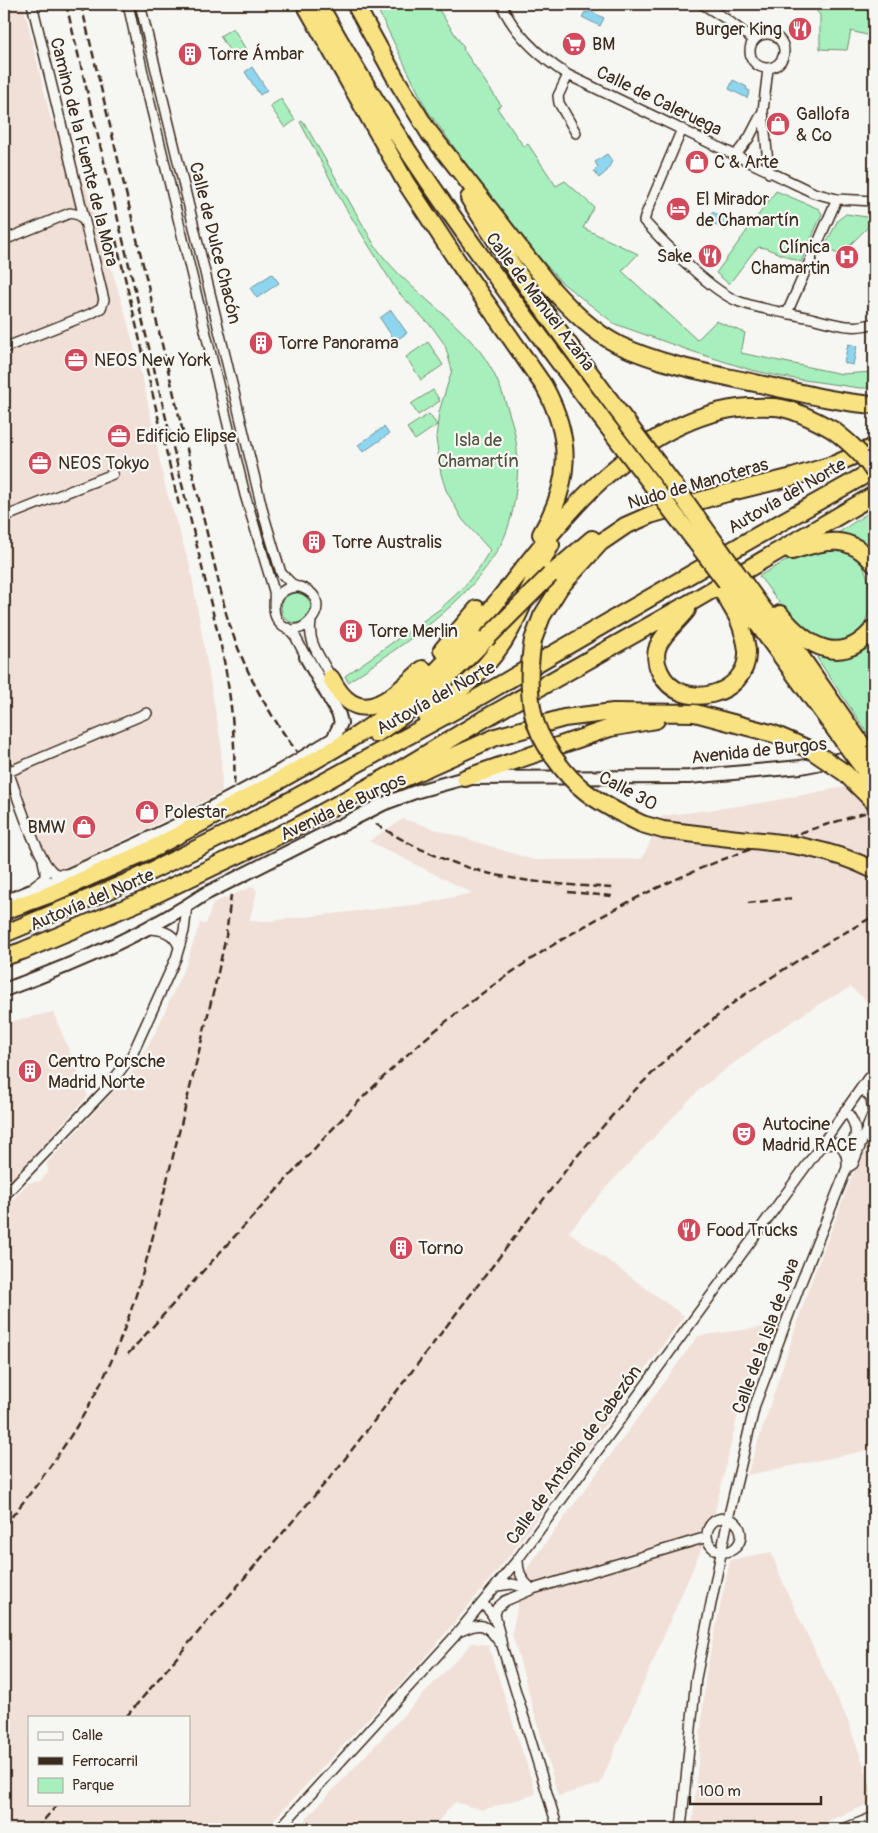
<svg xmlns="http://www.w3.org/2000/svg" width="878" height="1833" font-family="Pangolin,sans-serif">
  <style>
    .built { fill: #f1e0d8; fill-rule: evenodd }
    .green { fill: #a7f0bd; stroke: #718d6e }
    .water { fill: #8ed6ef; stroke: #6d919b }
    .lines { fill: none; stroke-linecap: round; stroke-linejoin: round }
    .street-casing { stroke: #3b2a1e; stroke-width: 12 }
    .secondary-casing { stroke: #3b2a1e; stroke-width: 16 }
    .highway-casing { stroke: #3b2a1e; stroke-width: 20 }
    .street { stroke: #f6f6f2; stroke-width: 9 }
    .secondary { stroke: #f6f6f2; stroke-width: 12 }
    .highway { stroke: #f8e281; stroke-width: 16 }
    .rail { stroke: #3b2a1e; stroke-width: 2.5; stroke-dasharray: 8 4; stroke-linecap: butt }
    .highway-bridge-casing { stroke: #3b2a1e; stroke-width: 20; stroke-linecap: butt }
    .highway-bridge { stroke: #f8e281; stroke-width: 16 }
    .labels { text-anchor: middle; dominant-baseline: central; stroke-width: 4.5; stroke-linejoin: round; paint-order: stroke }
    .poi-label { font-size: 18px; fill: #3b2a1e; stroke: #f6f6f2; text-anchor: start }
    .street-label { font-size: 18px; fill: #3b2a1e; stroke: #f6f6f2 }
    .park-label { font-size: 18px; fill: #51523e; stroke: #f6f6f2 }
  </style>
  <rect width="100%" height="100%" fill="#f6f6f2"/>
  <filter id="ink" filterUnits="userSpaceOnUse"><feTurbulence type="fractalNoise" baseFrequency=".02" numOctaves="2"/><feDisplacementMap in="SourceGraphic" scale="10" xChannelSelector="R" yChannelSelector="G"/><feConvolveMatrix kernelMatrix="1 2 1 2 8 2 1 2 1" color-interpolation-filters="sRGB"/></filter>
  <g filter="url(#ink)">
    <path class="built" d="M4 4H23L50 116 88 192 125 313 145 389 165 486 190 566 221 744 222 792 61 871 52 867 4 750Z
      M874 781V1007L851 987 819 1004 767 1038 700 1089 611 1182 569 1232 684 1316 511 1554 448 1630 420 1663 265 1829H4V1209L28 1183 40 1181 48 1173 47 1163 136 1067 156 1031 186 964 200 923 206 924 213 903 253 886 257 891 249 921H269L422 904 472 893 369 841 403 819 534 860 642 859 662 816 762 803ZM29 1717H189V1804H29Z
      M53 1012 88 1096 4 1188V1023Z
      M874 1120V1449L747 1475 808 1290Z
      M771 1326 749 1386 744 1388 712 1524 600 1784 558 1796 512 1633 525 1571 698 1336Z
      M771 1552 786 1590 847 1719 874 1794V1802L808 1829H692L706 1673 730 1560Z
      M472 1643 488 1645 536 1794 482 1810 455 1802 431 1829H296Z"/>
    <path class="green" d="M375 4H435L464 48 463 49 501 105 497 108 524 147 528 144 556 186 565 181 594 207 583 228 638 254 622 271 697 340 716 321 745 333 741 353 842 374 874 372V388H860L783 377 751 370 691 351 615 324 561 282 511 225 427 110Z
      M811 4H864L874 25V37L851 31 847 50 820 49V15Z
      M233 28 248 53 236 61 220 36Z
      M281 99 295 120 285 128 270 106Z
      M303 121 375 246C404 287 448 312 479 350 497 373 505 399 513 426 518 446 519 468 516 489 514 507 510 527 501 544 468 605 404 643 348 682L345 676 440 609 462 589 479 568 490 550 462 519 446 490 441 474 436 438 439 412 452 370 445 345 433 328 397 291 345 207 300 122Z
      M776 191 819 209 822 214 801 262 765 248 759 247 754 251 729 284 716 273Z
      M846 214 874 218V221L840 255 824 248 838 220Z
      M428 342 443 365 421 380 406 357Z
      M433 390 440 401 418 415 411 404Z
      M429 414 437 425 415 440 407 428Z
      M874 509V550C863 541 853 536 839 535L838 533Z
      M819 550C830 550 842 548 853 554 878 572 878 644 835 642 828 642 819 640 813 636 791 621 775 596 759 576L784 562Z
      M281 608a15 15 0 1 1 30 0a15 15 0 1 1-30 0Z
      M874 637V743L817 658 819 653Z"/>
    <path class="water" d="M590 11 604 18 600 26 582 17 585 12 588 13Z
      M252 67 267 90 260 95 245 72Z
      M733 80 747 87 746 89 750 91 747 98 729 89Z
      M607 154 612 161 607 171 599 178 594 171 598 167 595 162Z
      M712 212 731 220 726 230 708 221Z
      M272 274 279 283 257 298 250 288Z
      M391 310 407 333 395 341 380 318Z
      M848 344 857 346 853 365 844 363Z
      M384 427 389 434 363 452 358 445Z"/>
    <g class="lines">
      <g class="street-casing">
        <path id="street" d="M128 4 145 82 245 495 274 591C275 599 273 607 275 615 290 655 344 602 300 587 288 586 280 591 275 601
          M140 4 264 516 281 573 295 587
          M501 4C515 35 540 57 568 75L814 193 837 199 874 201
          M702 4 726 19 754 40
          M750 51a17 17 0 1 1 34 0a17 17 0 1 1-34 0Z
          M768 69 763 111 769 173
          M568 75 558 96 559 103 576 133
          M682 129 646 214 644 221C664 243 713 293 740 302 763 310 788 313 811 318 831 323 854 331 874 323
          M735 156 749 138 763 111
          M4 240 70 213 79 215 85 222
          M787 313 837 199
          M4 348 90 314 101 308 104 300 32 4
          M4 517 113 474
          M311 623C307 644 323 660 331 678
          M288 628 295 636 306 657
          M4 760C13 783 36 859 53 872 57 875 63 874 68 874
          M8 772 147 713
          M35 885 45 878V870L43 861
          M147 929C161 929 174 932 179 947
          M845 1110C861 1128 856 1138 847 1158
          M847 1168 853 1164 873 1113 871 1098 861 1088
          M4 1196 108 1087 132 1055 176 958 184 931 187 906
          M707 1535a17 17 0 1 1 34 0a17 17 0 1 1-34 0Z
          M518 1559C518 1571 521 1580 531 1588
          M497 1586 512 1584 533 1589
          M482 1604C496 1614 499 1630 502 1646L558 1829
          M497 1622 495 1614 497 1608 505 1601 533 1589 707 1537
          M461 1631C481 1621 487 1624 499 1642
          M279 1829 455 1636 518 1559 820 1147 868 1078
          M681 1829 696 1678 728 1519 755 1405 800 1285 847 1168C848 1149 840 1137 820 1147
          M843 1829 874 1817"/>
      </g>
      <g class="secondary-casing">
        <path id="secondary" d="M4 902 51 883 140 843 198 815 282 770 333 739 341 723 339 715 306 657
          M4 990C73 965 144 935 205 894L383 804 418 791 465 778 689 777 801 767 862 755"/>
      </g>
      <g class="highway-casing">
        <path id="highway" d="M305 4 406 183 458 262 544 386C573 439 571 483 541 534
          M319 4C399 151 501 285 601 418
          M355 4 396 79 431 136
          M426 128 552 289C572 311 593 332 619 345 662 365 709 373 755 383 794 391 834 402 874 405
          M469 198C513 271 564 338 615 407
          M792 551C825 540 850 533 874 564
          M550 575 592 539
          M760 605 801 657 860 742
          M687 610C678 622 664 632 658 646 655 654 656 664 660 672 679 713 749 697 747 651 746 639 742 628 738 618
          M749 612 847 746
          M780 614C807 647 842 668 874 628
          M533 640 542 616 560 587 600 543 625 526 650 515 727 493 793 477 835 464 874 447
          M442 650 477 609
          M331 678C359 733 392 697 423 669
          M426 716C460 693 492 665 511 629 526 601 535 572 551 545
          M376 734C418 707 451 675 486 639
          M465 778 610 728 656 720
          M398 781 496 737 564 718 613 712 695 713 774 734 811 750
          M642 824 663 830 738 839
          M148 851C188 830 229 808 269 786 314 761 359 737 399 705 424 684 448 661 469 636 531 563 583 476 671 430 696 417 719 409 748 407 759 407 771 406 782 408 800 412 817 421 833 430
          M4 911 51 894 157 847
          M4 934 133 880 249 823 472 701 755 537 874 470
          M4 957 22 951 144 900 296 827 396 772 484 719 693 601 874 495"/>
      </g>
      <use href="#street" class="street"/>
      <use href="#secondary" class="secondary"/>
      <use href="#highway" class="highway"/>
      <path class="rail" d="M66 4 221 646C231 693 236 740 234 788
        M81 4 226 613C241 664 265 709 297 752
        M116 240 179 505
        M376 824C410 846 448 863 487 873 528 883 571 885 613 888
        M867 877 874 875
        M568 892 612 896
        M748 903 793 898
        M128 1354C174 1303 221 1251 268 1200 322 1140 375 1080 437 1029 531 951 641 887 757 847 795 834 835 822 874 810
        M4 1526C42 1480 76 1433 103 1379 136 1311 153 1237 171 1164 187 1101 202 1039 217 977L226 936 231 895
        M126 1717 338 1468 572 1162 631 1094 674 1052 738 999 811 952 874 916
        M36 1829 58 1804"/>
      <g class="highway-bridge-casing">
        <path id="highway-bridge" d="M615 407 671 481 760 605
          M601 418 749 612
          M833 430C849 442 864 455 874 472
          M724 594 738 618
          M486 639 550 575
          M533 640C529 664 528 689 533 713 538 740 564 775 586 792 603 805 623 815 642 824
          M860 742 874 762
          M847 746 874 783
          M811 750 845 773 874 802
          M738 839C786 842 831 849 874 870"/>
      </g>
      <use href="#highway-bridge" class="highway-bridge"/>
    </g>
  </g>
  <defs>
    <g id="restaurant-disc" transform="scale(1.25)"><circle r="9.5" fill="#d1495b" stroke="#f6f6f2"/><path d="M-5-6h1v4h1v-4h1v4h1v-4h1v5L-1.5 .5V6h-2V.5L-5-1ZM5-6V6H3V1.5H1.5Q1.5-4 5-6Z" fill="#fff"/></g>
    <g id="supermarket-disc" transform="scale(1.25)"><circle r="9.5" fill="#d1495b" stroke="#f6f6f2"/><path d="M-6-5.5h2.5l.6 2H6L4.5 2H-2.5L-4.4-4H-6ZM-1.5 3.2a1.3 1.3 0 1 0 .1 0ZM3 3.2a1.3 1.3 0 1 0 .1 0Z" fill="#fff"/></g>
    <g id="building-disc" transform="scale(1.25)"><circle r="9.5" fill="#d1495b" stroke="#f6f6f2"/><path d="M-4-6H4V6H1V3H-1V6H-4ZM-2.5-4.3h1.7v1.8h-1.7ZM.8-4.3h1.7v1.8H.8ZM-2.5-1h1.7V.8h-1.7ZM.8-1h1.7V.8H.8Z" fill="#fff"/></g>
    <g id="shop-disc" transform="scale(1.25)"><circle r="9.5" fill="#d1495b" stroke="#f6f6f2"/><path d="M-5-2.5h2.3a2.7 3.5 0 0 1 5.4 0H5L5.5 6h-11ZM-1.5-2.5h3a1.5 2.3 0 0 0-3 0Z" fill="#fff"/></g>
    <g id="hotel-disc" transform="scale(1.25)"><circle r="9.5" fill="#d1495b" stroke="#f6f6f2"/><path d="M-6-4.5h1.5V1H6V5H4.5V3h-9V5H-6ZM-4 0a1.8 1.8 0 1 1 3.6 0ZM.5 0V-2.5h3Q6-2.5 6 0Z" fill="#fff"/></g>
    <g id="hospital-disc" transform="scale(1.25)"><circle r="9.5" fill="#d1495b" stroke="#f6f6f2"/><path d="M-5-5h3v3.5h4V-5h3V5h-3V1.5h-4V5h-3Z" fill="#fff"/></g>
    <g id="office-disc" transform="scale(1.25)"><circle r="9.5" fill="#d1495b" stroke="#f6f6f2"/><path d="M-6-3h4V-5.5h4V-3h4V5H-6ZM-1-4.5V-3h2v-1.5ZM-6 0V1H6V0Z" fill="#fff"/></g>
    <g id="theatre-disc" transform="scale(1.25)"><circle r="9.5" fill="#d1495b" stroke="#f6f6f2"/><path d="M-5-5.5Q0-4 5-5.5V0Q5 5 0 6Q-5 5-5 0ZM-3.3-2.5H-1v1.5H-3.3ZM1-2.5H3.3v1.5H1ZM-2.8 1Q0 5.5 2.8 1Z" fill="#fff"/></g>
  </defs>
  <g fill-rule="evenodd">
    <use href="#restaurant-disc" x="800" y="29"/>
    <use href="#supermarket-disc" x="574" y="44"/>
    <use href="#building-disc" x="190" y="54"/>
    <use href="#shop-disc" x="778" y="124"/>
    <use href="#shop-disc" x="697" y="162"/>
    <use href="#hotel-disc" x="678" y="209"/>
    <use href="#restaurant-disc" x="710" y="256"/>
    <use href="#hospital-disc" x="847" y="257"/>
    <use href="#building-disc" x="261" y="343"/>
    <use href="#office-disc" x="76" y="360"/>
    <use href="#office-disc" x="119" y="436"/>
    <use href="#office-disc" x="40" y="463"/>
    <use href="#building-disc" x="314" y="542"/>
    <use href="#building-disc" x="351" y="631"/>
    <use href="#shop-disc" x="147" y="812"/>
    <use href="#shop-disc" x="84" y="827"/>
    <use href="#building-disc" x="30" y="1071"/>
    <use href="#theatre-disc" x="744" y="1134"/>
    <use href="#restaurant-disc" x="689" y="1230"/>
    <use href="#building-disc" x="401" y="1248"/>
  </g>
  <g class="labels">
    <g class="poi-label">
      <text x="782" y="29" text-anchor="end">Burger King</text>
      <text x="592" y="44">BM</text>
      <text x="208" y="54">Torre Ámbar</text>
      <text x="796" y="114">Gallofa<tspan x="796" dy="21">&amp; Co</tspan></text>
      <text x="714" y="162">C &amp; Arte</text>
      <text x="696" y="199">El Mirador<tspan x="696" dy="21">de Chamartín</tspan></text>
      <text x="830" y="247" text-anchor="end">Clínica<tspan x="830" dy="21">Chamartin</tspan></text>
      <text x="692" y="256" text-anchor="end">Sake</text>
      <text x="278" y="343">Torre Panorama</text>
      <text x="94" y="360">NEOS New York</text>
      <text x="136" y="436">Edificio Elipse</text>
      <text x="58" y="463">NEOS Tokyo</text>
      <text x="332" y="542">Torre Australis</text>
      <text x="368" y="631">Torre Merlin</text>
      <text x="164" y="812">Polestar</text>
      <text x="66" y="827" text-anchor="end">BMW</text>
      <text x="48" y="1061">Centro Porsche<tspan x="48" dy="21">Madrid Norte</tspan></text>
      <text x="762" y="1124">Autocine<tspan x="762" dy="21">Madrid RACE</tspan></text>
      <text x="706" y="1230">Food Trucks</text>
      <text x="418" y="1248">Torno</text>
    </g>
    <g class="street-label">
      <text transform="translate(659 101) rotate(26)">Calle de Caleruega</text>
      <text transform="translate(84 152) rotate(76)">Camino de la Fuente de la Mora</text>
      <text transform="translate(215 243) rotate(76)">Calle de Dulce Chacón</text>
      <text transform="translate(540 302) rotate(53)">Calle de Manuel Azaña</text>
      <text transform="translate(698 484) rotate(-16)">Nudo de Manoteras</text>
      <text transform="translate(787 496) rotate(-30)">Autovía del Norte</text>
      <text transform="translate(436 698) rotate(-29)">Autovía del Norte</text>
      <text transform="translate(759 751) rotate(-6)">Avenida de Burgos</text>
      <text transform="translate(628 791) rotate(28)">Calle 30</text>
      <text transform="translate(343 807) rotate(-25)">Avenida de Burgos</text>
      <text transform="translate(92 900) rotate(-23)">Autovía del Norte</text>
      <text transform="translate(766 1336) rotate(-70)">Calle de la Isla de Java</text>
      <text transform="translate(574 1455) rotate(-54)">Calle de Antonio de Cabezón</text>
    </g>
    <g class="park-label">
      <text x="478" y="440">Isla de<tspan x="478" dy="21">Chamartín</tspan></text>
    </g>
  </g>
  <rect width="878" height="1833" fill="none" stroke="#f6f6f2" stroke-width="20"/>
  <rect x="10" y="10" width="858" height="1813" fill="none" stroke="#3b2a1e" stroke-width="2" filter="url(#ink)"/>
  <rect x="28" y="1716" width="162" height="90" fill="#f6f6f2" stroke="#aba49d"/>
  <rect x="38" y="1732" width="25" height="8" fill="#f6f6f2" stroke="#aba49d"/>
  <text x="72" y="1740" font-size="15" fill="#3b2a1e">Calle</text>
  <rect x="38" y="1757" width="25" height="8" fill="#3b2a1e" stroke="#aba49d"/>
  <text x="72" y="1766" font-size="15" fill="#3b2a1e">Ferrocarril</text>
  <rect x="38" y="1778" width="25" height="15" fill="#a7f0bd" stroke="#aba49d"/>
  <text x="72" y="1790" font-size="15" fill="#3b2a1e">Parque</text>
  <path d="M690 1796v8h131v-8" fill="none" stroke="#3b2a1e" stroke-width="2.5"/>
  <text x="698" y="1796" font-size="15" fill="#3b2a1e" stroke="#f6f6f2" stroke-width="4" paint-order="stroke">100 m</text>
</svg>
